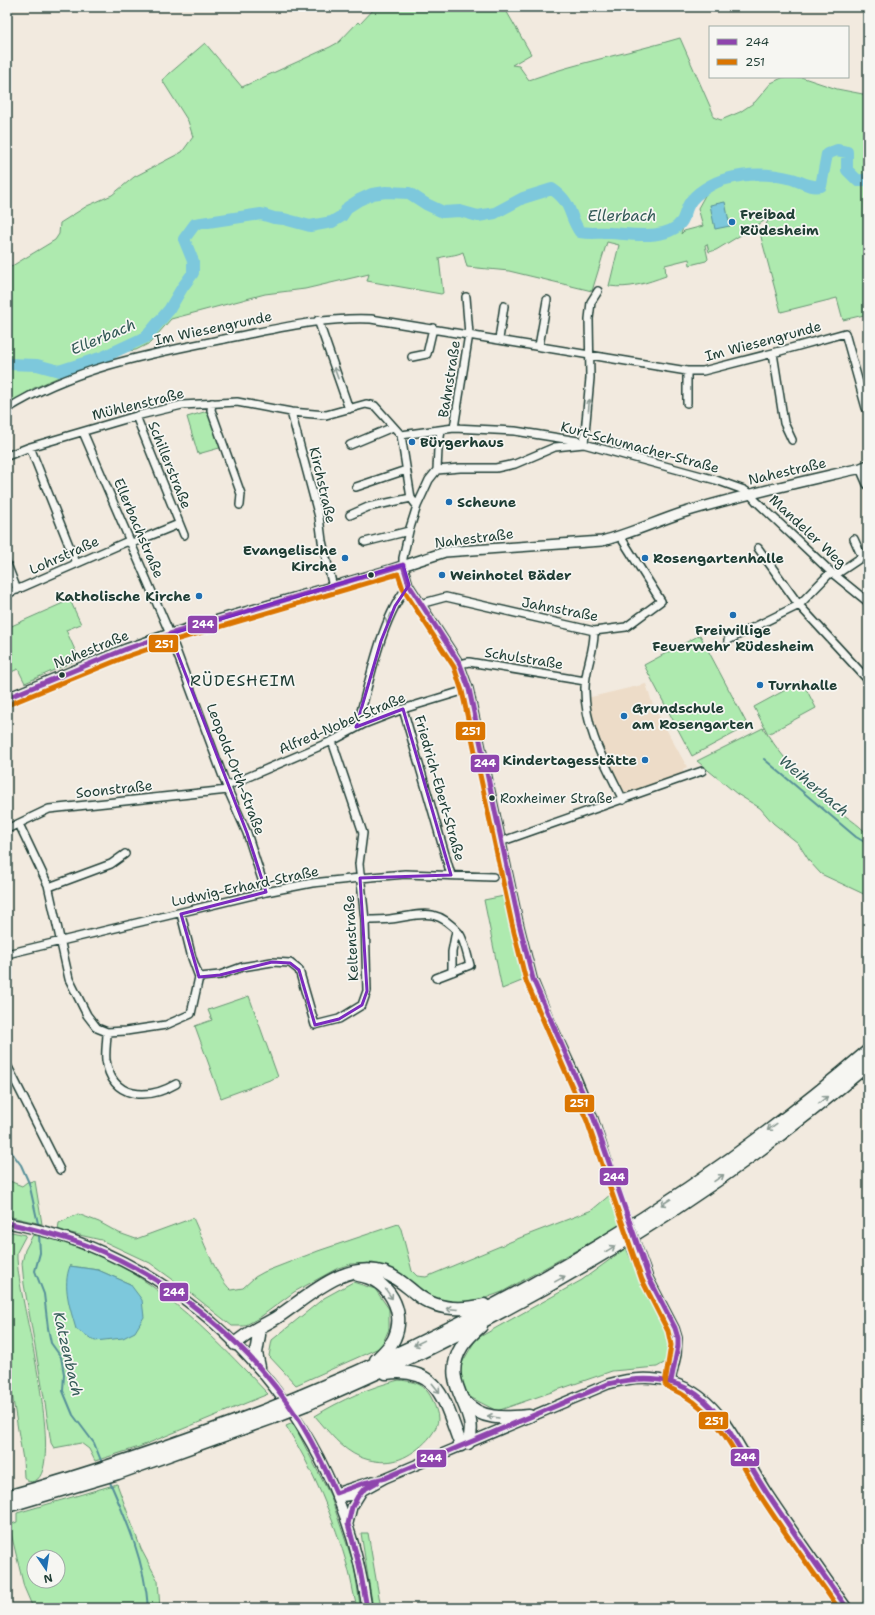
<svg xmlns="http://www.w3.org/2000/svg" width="875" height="1615" font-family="'Shantell Sans',sans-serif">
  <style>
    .built { fill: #eddcc8 }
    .green { fill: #aeeaaf; stroke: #669472; fill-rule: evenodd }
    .water { fill: #7dc8dc; stroke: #579099 }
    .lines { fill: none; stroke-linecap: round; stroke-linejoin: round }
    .stream { stroke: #579099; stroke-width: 2 }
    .river { stroke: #7dc8dc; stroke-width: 12 }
    .street-casing { stroke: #1f3d34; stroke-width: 10 }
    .secondary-casing { stroke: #1f3d34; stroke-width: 12 }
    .highway-casing { stroke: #1f3d34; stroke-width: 15 }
    .street { stroke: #f6f6f2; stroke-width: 7 }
    .secondary { stroke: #f6f6f2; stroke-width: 9 }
    .highway { stroke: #f6f6f2; stroke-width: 12 }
    .street-bridge-casing { stroke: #1f3d34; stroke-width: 10; stroke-linecap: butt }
    .highway-bridge-casing { stroke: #1f3d34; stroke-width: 15; stroke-linecap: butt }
    .street-bridge { stroke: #f6f6f2; stroke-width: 7 }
    .highway-bridge { stroke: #f6f6f2; stroke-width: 12 }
    .bus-1-casing { stroke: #f6f6f2; stroke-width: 8 }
    .bus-2-casing { stroke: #f6f6f2; stroke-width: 8 }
    .bus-1 { stroke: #8e44ad; stroke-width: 5 }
    .bus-2 { stroke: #db7500; stroke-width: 5 }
    .oneway { stroke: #8a9a93 }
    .marked { fill: none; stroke: #7b2cbf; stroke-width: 3; stroke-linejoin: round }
    .poi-dot { fill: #1f6fb2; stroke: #f6f6f2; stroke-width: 1.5 }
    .bus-dot { fill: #1f3d34; stroke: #f6f6f2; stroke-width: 1.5 }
    .labels { text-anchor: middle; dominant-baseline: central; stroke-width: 3.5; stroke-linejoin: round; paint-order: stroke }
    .bus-label { font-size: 13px; fill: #1f3d34; stroke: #f6f6f2; text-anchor: start }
    .poi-label { font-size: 14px; font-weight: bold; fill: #1f3d34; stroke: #f6f6f2; text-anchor: start }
    .street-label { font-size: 14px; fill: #1f3d34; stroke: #f6f6f2 }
    .water-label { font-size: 15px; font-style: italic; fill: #325956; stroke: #f6f6f2 }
    .quarter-label { font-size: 16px; letter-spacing: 1px; fill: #1f3d34; stroke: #f6f6f2 }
    .line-badge { stroke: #f6f6f2; stroke-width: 1.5 }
    .badge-label { font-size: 11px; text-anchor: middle; font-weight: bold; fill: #fff }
  </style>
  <rect width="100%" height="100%" fill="#f2eadf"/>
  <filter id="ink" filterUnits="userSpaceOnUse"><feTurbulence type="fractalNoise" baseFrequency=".025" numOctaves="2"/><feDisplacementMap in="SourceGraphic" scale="8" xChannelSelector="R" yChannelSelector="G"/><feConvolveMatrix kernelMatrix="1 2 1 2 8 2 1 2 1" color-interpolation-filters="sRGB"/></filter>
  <g filter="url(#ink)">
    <path class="built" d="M646 684 653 705 687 767 683 769 684 775 629 794H625L612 771 592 723 587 698Z"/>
    <path class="green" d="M376 7H504L531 54 512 65 519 66 529 80C578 62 630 53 680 38L713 113V117L721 120 740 112 755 102 771 83 784 77H801L837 89 868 95V290L865 291 868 303V314L843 320 837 298 781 312 761 237 769 218 716 250 709 252 707 244 705 245 708 259 706 261 690 265 689 259 665 265 666 276C646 283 630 289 609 286L619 245 607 242 592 291 509 271 467 267 463 252C455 256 448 255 439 258L443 293 441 294 367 281 369 274 305 289 265 294 171 319 150 343 136 350 119 352 86 365 34 388 7 405V269L55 240 59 234 60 223 87 206 112 195 134 177 182 152 193 137 188 121 162 80 205 43 242 87 330 47 339 42 358 22 360 24ZM708 190 698 208 703 226 684 231 681 234C686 217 694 201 708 190Z
      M211 410 223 447 198 454 187 417Z
      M70 600 81 624 66 630 79 659 25 683 18 669 7 674V628Z
      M700 635 748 726 692 756 644 665Z
      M802 681 816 708 768 734 754 707Z
      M763 728C782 757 805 784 832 806 844 816 858 823 868 835V896L821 874 810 862 798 843 773 823 760 808 737 794 697 761Z
      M509 895 529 978 502 989 484 900Z
      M249 996 278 1077 221 1098 195 1026 212 1020 208 1010Z
      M7 1180 22 1186 27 1182 35 1181 42 1224 7 1216Z
      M614 1193 624 1225 607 1233 502 1292 472 1303 435 1301 397 1273 373 1263 351 1264 338 1268 294 1292 259 1318 244 1326H232L183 1287 150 1263 101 1240 58 1230 59 1223 78 1214 99 1222 119 1233 136 1239 193 1218C202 1237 216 1277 231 1290L243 1288 255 1277 264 1272 318 1251 398 1224 401 1229 412 1271 417 1276 426 1277 522 1237 592 1210 611 1194Z
      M7 1231 26 1235 17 1252V1259C18 1274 21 1289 24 1304 27 1323 69 1493 27 1481L24 1477 23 1460 7 1363Z
      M33 1235C43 1237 54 1239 63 1241 147 1266 210 1333 268 1394L139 1447 95 1461 89 1449 81 1443 54 1448 51 1443 45 1403 24 1284 22 1263 25 1250ZM70 1266 98 1270 130 1284Z
      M626 1248 640 1279 661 1315 671 1337V1359L657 1367 612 1371 497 1411 466 1395 459 1368 476 1339 582 1280Z
      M353 1282 375 1289 389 1309V1329L381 1347 296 1385 269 1356 272 1340 324 1298Z
      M399 1380C417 1382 425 1384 433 1401 435 1407 438 1413 438 1419 437 1437 410 1458 393 1461 383 1463 370 1461 360 1457 341 1449 328 1431 315 1416 341 1400 370 1387 399 1380Z
      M293 1423 330 1495 354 1565 360 1605 356 1604C353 1592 351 1579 348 1568 334 1519 313 1469 286 1426Z
      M117 1484 141 1549 158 1581 160 1608H33L24 1587 9 1525 17 1522V1513ZM34 1557H58V1581H34Z
      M361 1533H368L381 1608H373Z"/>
    <path class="water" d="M725 202 730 226 715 229 710 205Z
      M70 1266 98 1270 130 1284 142 1300 144 1317 135 1332 123 1338 95 1341 76 1329C70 1308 62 1286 70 1266Z"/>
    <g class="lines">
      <path class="stream" d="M764 759 856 837 868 844
        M7 1146 21 1165 29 1183 39 1228
        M39 1234 40 1253 35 1271 44 1294 48 1328 51 1343 61 1357 64 1374 63 1391 73 1415 94 1443 102 1463
        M109 1480C127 1521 145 1563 148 1608"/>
      <path class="river" d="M7 364 37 365 59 371 103 357 146 337 169 310 182 288 193 273V261L184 239 195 224 261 214 274 218 284 219 310 226 332 222 342 216 348 207 359 200 372 194 386 192 409 193 426 204 443 212 460 211 478 216 495 213 523 198 552 189C573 203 568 215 580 232 591 234 600 232 611 233 630 234 669 241 682 221 685 216 686 209 689 204 695 193 714 182 726 179 747 173 770 173 792 179 802 182 810 188 821 186L827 154 837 150 847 152V170L858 181 868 179"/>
      <g class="street-casing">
        <path id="street" d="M318 320 349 409
          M499 339 504 306
          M539 346 547 300
          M773 353 784 423 792 440
          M412 357 427 354 433 328
          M687 371V403
          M212 403 211 410 241 494 240 505
          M7 409C76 366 155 353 234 337 280 328 324 317 371 319L687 371H703L773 353 845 333 866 408H868
          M291 412 319 517 322 541 333 587
          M136 416 184 535
          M454 428 469 334 466 297
          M441 431 438 449 437 470 429 480 417 506 409 531 403 558V565L409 585 460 664 469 689 519 923 533 979 547 1013 577 1078 594 1119 622 1205
          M83 432 170 634 228 790 247 833 266 892
          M401 435 454 428 515 431 578 441 584 444 716 480 744 490 750 494 756 501 831 572 868 602
          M350 445 393 427
          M30 447 76 563
          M7 456 30 447 136 416 182 405 237 402 291 412 326 415 366 404 375 406 401 435 411 498 417 506
          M437 470 460 468H496L515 464 555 447 584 444 590 378 589 319 591 302 598 291
          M356 487 406 470
          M350 515 368 507 411 498
          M365 542 409 531
          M758 548 799 605 868 680
          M7 564 17 590
          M835 575 862 557 854 539
          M7 594 126 542 132 543 179 524
          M420 604 446 597 594 631 626 627 661 601 620 536
          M594 631C595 650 585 668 585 688 584 728 606 765 623 800
          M728 640 799 605 831 572
          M460 664 469 662 585 681
          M403 709 451 875
          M364 724 360 715C371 676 382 616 409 585
          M227 786 332 741 364 724 403 709 469 689
          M19 824 48 885 69 979 87 1015 97 1028 107 1032 126 1031 166 1025 191 1014 199 977
          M7 829 49 809 228 790
          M503 841 702 771
          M49 887 111 864 125 854
          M181 914 192 958 199 977
          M365 920C373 920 382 920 390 919 421 915 436 906 459 933 464 939 468 958 470 965L436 978
          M7 954 266 892 312 883 360 878 405 874 493 877
          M452 972V952L456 931
          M199 977 220 975 242 967 272 962 290 963 299 970 315 1025 339 1019 362 1005 367 991 365 920 359 864 363 833 332 741
          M107 1032C107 1041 105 1052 106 1060 112 1100 148 1100 176 1084
          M7 1065 60 1170
          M635 1240 649 1278 675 1328 678 1338 677 1355 671 1381"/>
      </g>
      <g class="secondary-casing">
        <path id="secondary" d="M861 468 868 484
          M7 698 126 649 170 634 390 570 445 552 602 541C629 534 655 522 682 513 740 495 801 482 861 468L868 465
          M7 1223C196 1255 342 1421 367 1608
          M336 1493 373 1481
          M338 1497 354 1495 385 1478 608 1384C653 1370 695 1381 723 1420 740 1443 752 1470 767 1493 793 1532 820 1570 847 1608
          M348 1523 352 1507 362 1491"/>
      </g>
      <g class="highway-casing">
        <path id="highway" d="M358 1275C388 1279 407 1311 394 1339 390 1347 382 1354 376 1360
          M235 1344C248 1331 264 1326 279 1316 309 1296 345 1260 385 1273 397 1277 405 1285 415 1293 435 1310 459 1311 484 1305
          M259 1367 256 1353 259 1335
          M386 1373C441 1365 445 1405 461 1445
          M301 1396C506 1312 700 1195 868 1051
          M464 1401C482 1421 505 1418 529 1416
          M307 1404C350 1385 394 1366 436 1345 590 1269 737 1176 868 1064
          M468 1443C482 1408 437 1386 462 1346 467 1339 474 1332 481 1326
          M7 1497C96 1472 183 1442 269 1409
          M7 1506 118 1473 274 1417"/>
      </g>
      <use href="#street" class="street"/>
      <use href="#secondary" class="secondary"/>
      <use href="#highway" class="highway"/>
      <g class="street-bridge-casing">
        <path id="street-bridge" d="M622 1205 635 1240"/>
      </g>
      <g class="highway-bridge-casing">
        <path id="highway-bridge" d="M269 1409 301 1396
          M274 1417 307 1404"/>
      </g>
      <use href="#street-bridge" class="street-bridge"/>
      <use href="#highway-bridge" class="highway-bridge"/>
      <g class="bus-1-casing">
        <path id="bus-1" d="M403 565 409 585 460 664 469 689 519 923 533 979 594 1119 649 1278 675 1328 678 1338V1346L671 1381
          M7 698 126 649 170 634 403 565
          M7 1223C34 1229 60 1236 86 1245 171 1278 250 1343 299 1420 313 1443 325 1468 336 1493L364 1483 385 1478 608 1384C707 1360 723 1426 767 1493 793 1532 820 1570 847 1608
          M367 1608 359 1564 348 1524 352 1507 358 1496 363 1490 377 1482"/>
      </g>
      <g class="bus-2-casing">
        <path id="bus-2" d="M10 704 128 656 172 641 398 574 403 589 454 667 462 691 512 924 526 981 587 1121 642 1280 668 1331 671 1345 665 1384 668 1387C724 1411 735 1459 767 1506 790 1541 815 1574 838 1608"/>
      </g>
      <use href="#bus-1" class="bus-1"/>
      <use href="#bus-2" class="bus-2"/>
    </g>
    <defs><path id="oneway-shaft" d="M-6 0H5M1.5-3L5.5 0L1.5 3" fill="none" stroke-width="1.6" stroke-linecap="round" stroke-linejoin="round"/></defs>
    <g class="oneway">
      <use href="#oneway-shaft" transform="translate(336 373) rotate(-110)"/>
      <use href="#oneway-shaft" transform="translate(589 405) rotate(-84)"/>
      <use href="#oneway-shaft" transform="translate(389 619) rotate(111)"/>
      <use href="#oneway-shaft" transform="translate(823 1100) rotate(-38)"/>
      <use href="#oneway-shaft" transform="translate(772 1127) rotate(144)"/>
      <use href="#oneway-shaft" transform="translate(719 1178) rotate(-35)"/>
      <use href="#oneway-shaft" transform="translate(666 1202) rotate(147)"/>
      <use href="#oneway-shaft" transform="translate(610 1249) rotate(-32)"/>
      <use href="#oneway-shaft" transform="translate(560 1279) rotate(-29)"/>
      <use href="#oneway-shaft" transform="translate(389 1294) rotate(55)"/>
      <use href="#oneway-shaft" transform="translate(452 1309) rotate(-175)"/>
      <use href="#oneway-shaft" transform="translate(419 1343) rotate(154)"/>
      <use href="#oneway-shaft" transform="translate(436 1388) rotate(51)"/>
      <use href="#oneway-shaft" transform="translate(493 1417) rotate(-170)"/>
    </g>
  </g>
  <path class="marked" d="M403 565 409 585 395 606 381 641 356 727 403 709 451 875 360 878 367 991 362 1005 339 1019 315 1025 299 970 290 963 272 962 220 975 199 977 181 914 266 892 247 833 170 634Z"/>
  <g class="poi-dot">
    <circle cx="732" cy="222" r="4"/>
    <circle cx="412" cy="442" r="4"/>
    <circle cx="449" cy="502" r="4"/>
    <circle cx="345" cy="558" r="4"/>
    <circle cx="645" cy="558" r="4"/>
    <circle cx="442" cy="575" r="4"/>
    <circle cx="199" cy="596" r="4"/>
    <circle cx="733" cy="615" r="4"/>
    <circle cx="760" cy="685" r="4"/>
    <circle cx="624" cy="716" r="4"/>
    <circle cx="645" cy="760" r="4"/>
  </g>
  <g class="bus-dot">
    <circle cx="371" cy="575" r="3.5"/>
    <circle cx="62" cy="675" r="3.5"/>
    <circle cx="492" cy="798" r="3.5"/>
  </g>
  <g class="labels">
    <g class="bus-label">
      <text x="500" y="798">Roxheimer Straße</text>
    </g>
    <g class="poi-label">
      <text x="740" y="214">Freibad<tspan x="740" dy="16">Rüdesheim</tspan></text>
      <text x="420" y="442">Bürgerhaus</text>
      <text x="457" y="502">Scheune</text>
      <text x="337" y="550" text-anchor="end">Evangelische<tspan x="337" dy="16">Kirche</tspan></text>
      <text x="653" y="558">Rosengartenhalle</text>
      <text x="450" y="575">Weinhotel Bäder</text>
      <text x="191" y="596" text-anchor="end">Katholische Kirche</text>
      <text x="733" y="630" text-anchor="middle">Freiwillige<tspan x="733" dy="16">Feuerwehr Rüdesheim</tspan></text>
      <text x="768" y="685">Turnhalle</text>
      <text x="632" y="708">Grundschule<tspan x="632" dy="16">am Rosengarten</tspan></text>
      <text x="637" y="760" text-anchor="end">Kindertagesstätte</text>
    </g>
    <g class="street-label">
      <text transform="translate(213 328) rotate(-12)">Im Wiesengrunde</text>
      <text transform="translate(763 341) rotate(-15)">Im Wiesengrunde</text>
      <text transform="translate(449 379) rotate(-81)">Bahnstraße</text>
      <text transform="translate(138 404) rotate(-14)">Mühlenstraße</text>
      <text transform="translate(640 447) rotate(15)">Kurt-Schumacher-Straße</text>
      <text transform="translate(170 465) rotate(68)">Schillerstraße</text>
      <text transform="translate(787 471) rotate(-13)">Nahestraße</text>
      <text transform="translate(323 485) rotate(77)">Kirchstraße</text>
      <text transform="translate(139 528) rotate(67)">Ellerbachstraße</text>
      <text transform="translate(808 531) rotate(43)">Mandeler Weg</text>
      <text transform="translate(474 538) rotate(-7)">Nahestraße</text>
      <text transform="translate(64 555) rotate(-24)">Lohrstraße</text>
      <text transform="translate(560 609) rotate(11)">Jahnstraße</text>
      <text transform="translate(91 649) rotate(-22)">Nahestraße</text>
      <text transform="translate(524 658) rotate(9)">Schulstraße</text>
      <text transform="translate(342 723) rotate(-23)">Alfred-Nobel-Straße</text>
      <text transform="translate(236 769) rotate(69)">Leopold-Orth-Straße</text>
      <text transform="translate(440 788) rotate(74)">Friedrich-Ebert-Straße</text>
      <text transform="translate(114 789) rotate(-6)">Soonstraße</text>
      <text transform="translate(245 886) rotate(-12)">Ludwig-Erhard-Straße</text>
      <text transform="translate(351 938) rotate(-93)">Keltenstraße</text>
    </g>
    <g class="water-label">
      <text x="622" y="216">Ellerbach</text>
      <text transform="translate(103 337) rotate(-23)">Ellerbach</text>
      <text transform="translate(814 786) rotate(40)">Weiherbach</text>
      <text transform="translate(68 1354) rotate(77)">Katzenbach</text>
    </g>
    <g class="quarter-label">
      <text x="243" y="680">RÜDESHEIM</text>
    </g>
  </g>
  <g class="line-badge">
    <rect x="187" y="615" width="31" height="19" rx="4" fill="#8e44ad"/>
    <rect x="148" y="634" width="31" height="19" rx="4" fill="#db7500"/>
    <rect x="455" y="721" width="31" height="20" rx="4" fill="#db7500"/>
    <rect x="470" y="754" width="30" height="19" rx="4" fill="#8e44ad"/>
    <rect x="564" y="1094" width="31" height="19" rx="4" fill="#db7500"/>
    <rect x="599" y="1167" width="30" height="19" rx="4" fill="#8e44ad"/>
    <rect x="159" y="1282" width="30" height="20" rx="4" fill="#8e44ad"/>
    <rect x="698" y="1411" width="31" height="19" rx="4" fill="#db7500"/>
    <rect x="730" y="1448" width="30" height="19" rx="4" fill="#8e44ad"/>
    <rect x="416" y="1449" width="31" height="19" rx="4" fill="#8e44ad"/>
  </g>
  <g class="badge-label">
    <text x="203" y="628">244</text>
    <text x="164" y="648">251</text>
    <text x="471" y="735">251</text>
    <text x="485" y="767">244</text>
    <text x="579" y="1107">251</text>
    <text x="614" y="1181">244</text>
    <text x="174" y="1296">244</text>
    <text x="714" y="1425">251</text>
    <text x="745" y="1461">244</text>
    <text x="431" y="1462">244</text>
  </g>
  <rect width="875" height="1615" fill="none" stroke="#f6f6f2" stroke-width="24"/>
  <rect x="12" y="12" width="851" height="1591" fill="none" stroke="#1f3d34" stroke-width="1.5" filter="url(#ink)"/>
  <rect x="709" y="26" width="140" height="52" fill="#f6f6f2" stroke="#a0aca6"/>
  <rect x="717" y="39" width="20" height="6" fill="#8e44ad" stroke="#a0aca6"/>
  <text x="745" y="46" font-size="12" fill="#1f3d34">244</text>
  <rect x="717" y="59" width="20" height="6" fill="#db7500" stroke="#a0aca6"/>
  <text x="745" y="66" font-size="12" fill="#1f3d34">251</text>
  <g transform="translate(46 1569) rotate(167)"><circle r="19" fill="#f6f6f2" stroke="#a0aca6"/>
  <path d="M0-3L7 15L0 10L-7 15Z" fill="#1f6fb2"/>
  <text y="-6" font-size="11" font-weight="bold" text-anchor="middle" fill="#1f3d34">N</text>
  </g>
</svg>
